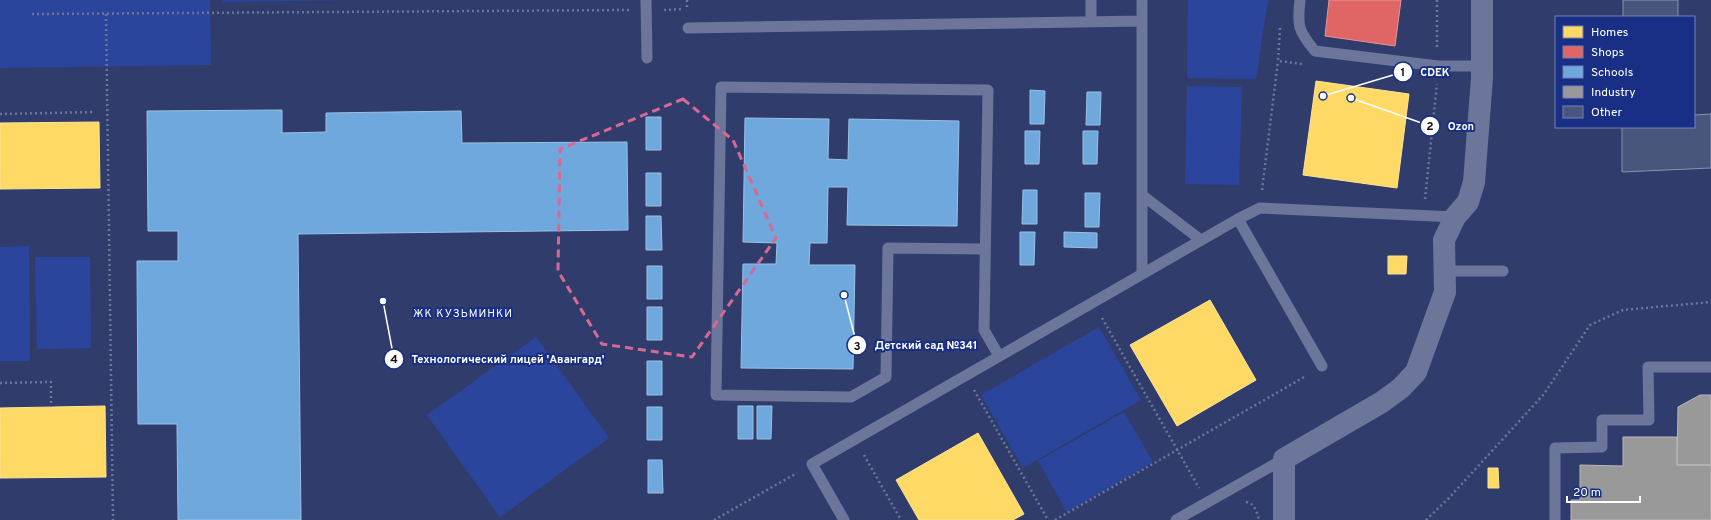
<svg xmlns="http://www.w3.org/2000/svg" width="1711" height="520" font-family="Overpass,sans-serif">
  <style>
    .green { fill: #2b459c }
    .homes { fill: #ffd966; stroke: #ffe494 }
    .shops { fill: #e06666; stroke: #e99494 }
    .schools { fill: #6fa8dc; stroke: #9ac2e6 }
    .industry { fill: #999; stroke: #b8b8b8 }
    .building { fill: #4a557b; stroke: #8a92b0 }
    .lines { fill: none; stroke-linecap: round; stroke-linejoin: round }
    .path { stroke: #6c769a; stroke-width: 2.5; stroke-dasharray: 2 3; stroke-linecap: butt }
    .lane { stroke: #6c769a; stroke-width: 11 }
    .street { stroke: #6c769a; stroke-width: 22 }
    .marked { fill: none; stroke: #d76994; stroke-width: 3; stroke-dasharray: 8 5; stroke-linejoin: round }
    .labels { text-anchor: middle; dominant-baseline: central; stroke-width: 4; stroke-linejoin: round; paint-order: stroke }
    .neighbourhood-label { font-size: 11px; letter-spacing: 1px; fill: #fff; stroke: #182f85 }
    .leader { fill: none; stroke: #fff; stroke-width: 1.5 }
    .callout-dot { fill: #fff; stroke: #182f85; stroke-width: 1.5 }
    .mark-label { font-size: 12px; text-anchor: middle; font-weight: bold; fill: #111 }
    .callout-label { font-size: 11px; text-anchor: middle; font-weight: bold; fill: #fff; stroke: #182f85; stroke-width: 4; stroke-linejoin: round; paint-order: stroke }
  </style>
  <rect width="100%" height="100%" fill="#303d6c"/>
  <path class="green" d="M0 0H210L211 65 0 68Z
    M223 0H355L223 2Z
    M1188 0H1268L1256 79 1187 78Z
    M1187 86 1242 87 1239 185 1185 184Z
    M29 246 30 361H0V247Z
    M35 257H90L91 348 37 349Z
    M1099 327 1141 400 1023 468 981 395Z
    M536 337 609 438 500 517 427 415Z
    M1124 412 1153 462 1067 512 1038 461Z"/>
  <path class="homes" d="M1316 81 1409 94 1397 188 1303 175Z
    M99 122 100 188 0 189V123Z
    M1388 256H1407L1406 274H1388Z
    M1210 300 1256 380 1177 426 1130 345Z
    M105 406 106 477 0 478V408Z
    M978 433 1024 514 1013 520H919L896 480Z
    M1488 468H1498L1499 488H1488Z"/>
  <path class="shops" d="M1329 0H1401L1395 46 1325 36Z"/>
  <path class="schools" d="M1030 90 1045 91 1044 124H1030Z
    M1087 92H1101L1100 125H1086Z
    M282 110V133L326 132V113L461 111 462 143 627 142 628 230 298 234 301 520H178L177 424H138L137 261H178V231H148L147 111Z
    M646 117H661V150H646Z
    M745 118 829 119 828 159 848 160 849 119 959 121 957 226 847 225 848 187H828L827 243H810L809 265H855L853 369 741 368 743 264H776L777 243 743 242Z
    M1025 131H1040L1039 164H1025Z
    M1083 131H1098L1097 164H1083Z
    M646 173H661V206H646Z
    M1023 190H1037V224H1022Z
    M1085 193H1100L1099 227H1085Z
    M646 216H661L662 250H646Z
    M1020 232H1035L1034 265H1020Z
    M1064 232 1097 233V248L1064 247Z
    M647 266H662V299H647Z
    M647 307H662V340H647Z
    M647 361H662V395H647Z
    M738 406H753V439H738Z
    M757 406H772L771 439H757Z
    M647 407H662V440H647Z
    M648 460H662L663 493H648Z"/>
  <path class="industry" d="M1700 395H1711V465H1677L1678 407Z
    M1623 437H1677V465H1711V520H1571V500H1580V465L1623 466Z"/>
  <path class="building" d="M1623 0H1678V17H1623Z
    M1711 114V168L1622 172V127H1694V115Z"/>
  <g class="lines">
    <path class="path" d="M687 0V9
      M1437 0V47
      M664 10 683 9
      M32 14 629 10
      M106 14 113 520
      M1280 28 1278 61 1302 64
      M0 114 93 112
      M1262 190 1278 61
      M1425 199 1437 84
      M1102 318 1199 488
      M0 383 51 382V407
      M974 390 1048 520
      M864 455 901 520
      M1246 502C1255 503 1257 513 1259 520
      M714 520 797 473
      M1055 520 1306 376
      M1426 520 1449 498 1544 394 1590 325 1623 310 1711 302"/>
    <path class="lane" d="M646 0 647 58
      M1091 0V22
      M1300 0C1297 25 1298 31 1315 51L1438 66H1482
      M688 28 1142 21
      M1142 195 1201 240
      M1238 219 1322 366
      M985 249 888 248 886 377 851 397 716 395 721 87 988 90 984 330 999 356
      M1445 271H1503
      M1142 274V0
      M844 520 812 464 1238 219 1260 208 1455 217
      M1176 520 1284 459
      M1555 520V448L1602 447V420H1649L1648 367H1711"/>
    <path class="street" d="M1284 520V459L1382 402 1401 388 1416 372 1445 292 1444 240 1455 217 1468 202 1474 182 1482 78V0"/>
  </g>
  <path class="marked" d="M683 99 733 140 776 238 692 357 602 344 558 271 560 149Z"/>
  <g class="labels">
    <g class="neighbourhood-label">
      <text x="463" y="314">ЖК КУЗЬМИНКИ</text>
    </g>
  </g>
  <path class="leader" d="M1323 96L1403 72M1351 98L1430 126M844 295L857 345M383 301L394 359"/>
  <g class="callout-dot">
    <circle cx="1323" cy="96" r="4"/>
    <circle cx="1351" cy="98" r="4"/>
    <circle cx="844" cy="295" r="4"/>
    <circle cx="383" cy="301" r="4"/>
    <circle cx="1403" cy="72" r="10"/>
    <circle cx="1430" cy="126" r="10"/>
    <circle cx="857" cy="345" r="10"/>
    <circle cx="394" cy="359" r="10"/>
  </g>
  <g class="mark-label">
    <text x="1403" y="76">1</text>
    <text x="1430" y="130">2</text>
    <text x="857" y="350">3</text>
    <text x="394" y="363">4</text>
  </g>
  <g class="callout-label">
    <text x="1435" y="76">CDEK</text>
    <text x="1461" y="130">Ozon</text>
    <text x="926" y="349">Детский сад №341</text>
    <text x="508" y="363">Технологический лицей 'Авангард'</text>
  </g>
  <rect x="1555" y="16" width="140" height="112" fill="#182f85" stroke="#7482b6"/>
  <rect x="1563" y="26" width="20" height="12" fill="#ffd966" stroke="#7482b6"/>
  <text x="1591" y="36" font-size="12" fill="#ffffff">Homes</text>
  <rect x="1563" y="46" width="20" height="12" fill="#e06666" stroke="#7482b6"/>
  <text x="1591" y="56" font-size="12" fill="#ffffff">Shops</text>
  <rect x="1563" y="66" width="20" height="12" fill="#6fa8dc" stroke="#7482b6"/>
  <text x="1591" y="76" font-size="12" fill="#ffffff">Schools</text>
  <rect x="1563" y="86" width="20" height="12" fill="#999999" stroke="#7482b6"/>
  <text x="1591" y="96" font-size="12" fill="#ffffff">Industry</text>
  <rect x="1563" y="106" width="20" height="12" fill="#4a557b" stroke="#7482b6"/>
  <text x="1591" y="116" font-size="12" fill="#ffffff">Other</text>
  <path d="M1567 496v6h73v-6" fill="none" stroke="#ffffff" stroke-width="2"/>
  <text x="1573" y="496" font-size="12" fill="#ffffff" stroke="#182f85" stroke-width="3" paint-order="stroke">20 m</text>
</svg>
